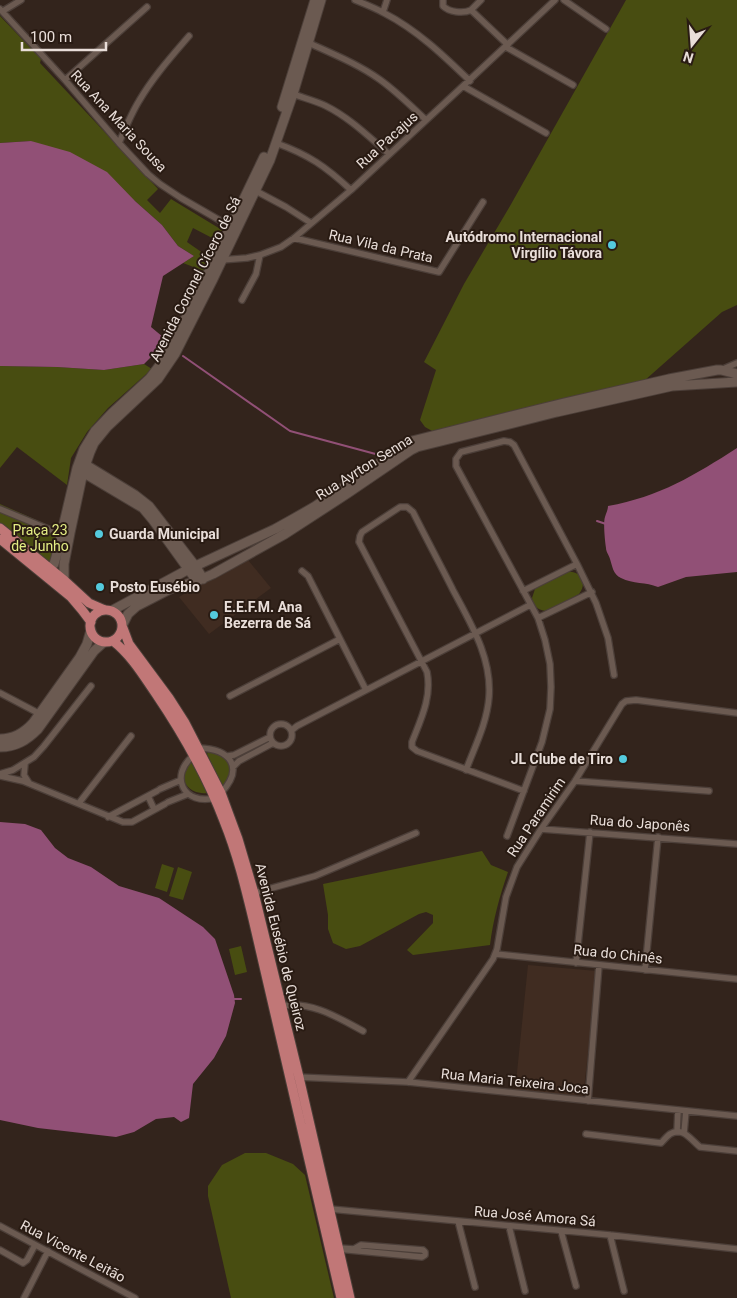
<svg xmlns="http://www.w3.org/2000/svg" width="737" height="1298" font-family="Roboto,sans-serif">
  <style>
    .built { fill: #402c21 }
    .green { fill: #484d11 }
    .water { fill: #915076 }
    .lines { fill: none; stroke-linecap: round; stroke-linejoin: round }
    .stream { stroke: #915076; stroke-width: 2 }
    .street-casing { stroke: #4c3f39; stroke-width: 8 }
    .secondary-casing { stroke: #4c3f39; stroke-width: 11 }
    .primary-casing { stroke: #4c3f39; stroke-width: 11 }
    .street { stroke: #6b5a51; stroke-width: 5.5 }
    .secondary { stroke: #6b5a51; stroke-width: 9 }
    .primary { stroke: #c17777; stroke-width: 9 }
    .poi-dot { fill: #54cadd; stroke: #291b13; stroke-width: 2 }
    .labels { text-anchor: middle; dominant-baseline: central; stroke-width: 4; stroke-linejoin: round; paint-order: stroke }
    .street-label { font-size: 14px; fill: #e9ded9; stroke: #291b13 }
    .poi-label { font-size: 14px; font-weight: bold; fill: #e9ded9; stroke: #291b13; text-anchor: start }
    .park-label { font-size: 14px; fill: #e4ee84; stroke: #291b13 }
  </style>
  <rect width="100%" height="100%" fill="#33241c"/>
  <path class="built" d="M248 560 271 588 209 634 179 597 201 584 215 579Z
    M528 965 597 971 583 1098 515 1092Z"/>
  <path class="green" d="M626 0H737V305L722 312 644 381 434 432 425 427 420 420 436 370 424 362 464 284 510 206Z
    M0 16 41 59 40 63 158 189 147 200 160 213 171 199 222 230 216 240 193 228 187 242 210 258 204 271 183 263 194 256 178 246 162 225 135 201 31 141 0 143Z
    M144 364 152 369 108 408 87 432 71 458 67 485 17 447 0 468V366L57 367 104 370Z
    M0 504 59 530 52 561 46 563 0 525Z
    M566 572C581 570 588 582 579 594L547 611C539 611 533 606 532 598L535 589Z
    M208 752H216L228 760C231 770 232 777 223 785L221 784 207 754Z
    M191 762H193L208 792 207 793C192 795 178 783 186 768 186 767 190 762 191 762Z
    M482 851 491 865 508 872C500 895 493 920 490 945L413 955 407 950 433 923V915L426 912 419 914 360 946 346 949 333 943 328 929V915L323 884Z
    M162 864 174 868 167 892 155 888Z
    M178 867 192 872 183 900 169 896Z
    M241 946 247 972 235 975 229 949Z
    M245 1153H266L293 1164 305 1175 334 1298H231L208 1196V1186L222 1165Z"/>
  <path class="water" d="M31 141 70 152 107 172 135 201 162 225 178 246 194 256 163 276 151 327 163 337 156 352 144 364 104 370 57 367 0 366V143Z
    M737 448V572L686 577 658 587C646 582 633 584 621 578 613 575 612 565 610 559 609 555 606 552 606 548 605 541 603 523 605 517 606 513 608 510 608 506 659 497 695 475 737 448Z
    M0 822 25 824 41 830 55 848 68 858 91 867 119 886 159 898 203 927 215 939 234 995 235 1003 226 1036 214 1058 193 1084 189 1118 181 1122 174 1117 156 1119 134 1132 116 1137 38 1128 0 1120Z"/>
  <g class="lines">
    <path class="stream" d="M161 339 169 345
      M183 356 290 431 383 456
      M597 521 606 524
      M232 999H241"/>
    <g class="street-casing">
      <path id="street" d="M355 0C365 4 375 8 384 13 417 30 443 55 470 81
        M443 0V6C449 12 463 14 471 10
        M481 0 471 10 508 45
        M564 0 606 29
        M0 9 65 80 119 143 148 174 160 184 181 198 233 228
        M3 11 21 0
        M383 12 387 0
        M309 43C333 54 358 64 379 79 396 91 411 106 426 120
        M506 47 573 85
        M65 80 147 7
        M463 86 546 133
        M293 94C304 98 316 101 326 106 350 118 369 137 389 154
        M119 143C125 129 131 114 139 101 153 77 171 57 189 36
        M276 143C309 155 325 166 351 190
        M256 191 286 207 311 223
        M294 238 439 272 483 202
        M221 260 247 258 260 255 281 247 294 238 351 190 463 86 555 0
        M242 300 256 274 260 255
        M721 370 737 363
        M0 509 58 533H61
        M302 571 308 576 366 690
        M523 591 577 564
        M538 618 592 592
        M0 693 40 714
        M230 696 340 639
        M270 735a11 11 0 1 1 22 0a11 11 0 1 1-22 0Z
        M292 730 297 726 530 605
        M199 748C230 749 245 767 221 793
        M194 755C168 776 184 806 215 798
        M228 756 234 755 270 737
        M25 764 24 775 29 783
        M233 767 239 761 273 743
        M466 770C475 746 487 723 489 697 492 658 471 624 453 590 440 564 426 538 413 512L407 507H400L362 532 360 536 359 542 427 672C432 697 421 719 412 742V747L417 751 524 791
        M0 774 13 770 34 757 44 746 91 686
        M0 776 23 781 123 822H132L165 804
        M575 781 709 791
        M160 789 181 780
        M148 796 154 809
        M168 802 188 794
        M79 803 131 736
        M108 817 157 791
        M541 829 737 844
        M507 836 542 742 550 709 551 687 550 664 545 640 538 618 456 466V459L461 452 504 441 510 442 514 445 577 564 596 603 608 638 614 675
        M254 893 315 876 416 833
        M496 954 737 979
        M576 963 590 832
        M645 970 658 837
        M281 1006C312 1001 337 1017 363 1031
        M297 1077 408 1082 737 1116
        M408 1082 493 959 497 949 506 897 517 867 541 829 575 781 622 704 626 701 636 700 737 713
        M588 1101 599 965
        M677 1132 678 1110
        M684 1133 686 1111
        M586 1134 661 1143C664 1140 666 1137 670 1134 683 1126 691 1140 700 1147L737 1151
        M330 1209 610 1235 737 1249
        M458 1221 475 1287
        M0 1226 135 1298
        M509 1226 525 1291
        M561 1231 576 1286
        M610 1235 624 1291
        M338 1248 354 1249 361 1245 423 1250 425 1252V1255L422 1257 338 1249
        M0 1250 23 1263 27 1260 35 1245
        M24 1298 48 1251"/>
    </g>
    <g class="secondary-casing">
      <path id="secondary" d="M282 107 315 0
        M81 462 135 495 149 506 196 567 203 579
        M79 470 143 508 153 520 197 581
        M49 568 54 564 56 557 77 468 84 449 95 431 112 413 150 378 166 357 215 259 264 157
        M64 580V564L70 533 83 472 90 452 94 443 107 427 158 379 175 354 212 281 270 160 293 94 321 0
        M111 611 189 569 275 529 293 519 314 507 412 441 564 403 669 379 717 370H721L737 374
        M123 624 128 614 137 606 170 589 197 581 213 574 285 534 348 493 411 450 417 447 557 412 672 386 737 382
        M0 739C14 739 24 733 33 723L80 657 87 644 91 630
        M0 747C16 747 27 740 38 729L94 651 104 642"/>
    </g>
    <g class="primary-casing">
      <path id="primary" d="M0 528 64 580 89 603 105 610
        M0 539 71 597 82 610 91 622
        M90 626a16 16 0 1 1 32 0a16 16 0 1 1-32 0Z
        M123 628 129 644 169 698 185 723 221 793 238 839 254 893 299 1077 350 1298
        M113 641C131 655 143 675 156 694 183 734 207 776 224 821 237 853 245 886 253 919L341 1298"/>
    </g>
    <use href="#street" class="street"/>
    <use href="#secondary" class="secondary"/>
    <use href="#primary" class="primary"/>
  </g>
  <g class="poi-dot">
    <circle cx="612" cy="245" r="5"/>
    <circle cx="99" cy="534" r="5"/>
    <circle cx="100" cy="587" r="5"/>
    <circle cx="214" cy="615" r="5"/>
    <circle cx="623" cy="759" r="5"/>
  </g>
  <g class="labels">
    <g class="street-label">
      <text transform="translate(119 121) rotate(47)">Rua Ana Maria Sousa</text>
      <text transform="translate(387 140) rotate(-42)">Rua Pacajus</text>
      <text transform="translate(381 246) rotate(13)">Rua Vila da Prata</text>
      <text transform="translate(195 279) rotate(-63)">Avenida Coronel Cícero de Sá</text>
      <text transform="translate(364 467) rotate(-32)">Rua Ayrton Senna</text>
      <text transform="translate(536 817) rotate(-56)">Rua Paramirim</text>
      <text transform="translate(640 823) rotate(4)">Rua do Japonês</text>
      <text transform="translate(281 947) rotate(76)">Avenida Eusébio de Queiroz</text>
      <text transform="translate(618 954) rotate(6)">Rua do Chinês</text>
      <text transform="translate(515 1081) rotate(6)">Rua Maria Teixeira Joca</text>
      <text transform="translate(535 1216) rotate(5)">Rua José Amora Sá</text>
      <text transform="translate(73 1251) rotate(28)">Rua Vicente Leitão</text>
    </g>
    <g class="poi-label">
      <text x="602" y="237" text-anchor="end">Autódromo Internacional<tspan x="602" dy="16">Virgílio Távora</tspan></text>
      <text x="109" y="534">Guarda Municipal</text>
      <text x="110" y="587">Posto Eusébio</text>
      <text x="224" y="607">E.E.F.M. Ana<tspan x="224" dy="16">Bezerra de Sá</tspan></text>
      <text x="613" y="759" text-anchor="end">JL Clube de Tiro</text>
    </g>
    <g class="park-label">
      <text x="40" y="530">Praça 23<tspan x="40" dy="16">de Junho</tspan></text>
    </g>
  </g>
  <g transform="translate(692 45) rotate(197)" stroke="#291b13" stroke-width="4" paint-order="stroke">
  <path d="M0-4L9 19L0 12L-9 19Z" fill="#e9ded9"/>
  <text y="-8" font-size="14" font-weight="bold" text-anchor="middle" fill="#e9ded9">N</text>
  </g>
  <path d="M22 42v8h84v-8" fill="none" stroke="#e9ded9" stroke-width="2.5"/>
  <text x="30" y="42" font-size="15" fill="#e9ded9" stroke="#291b13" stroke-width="4" paint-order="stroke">100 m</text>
</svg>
